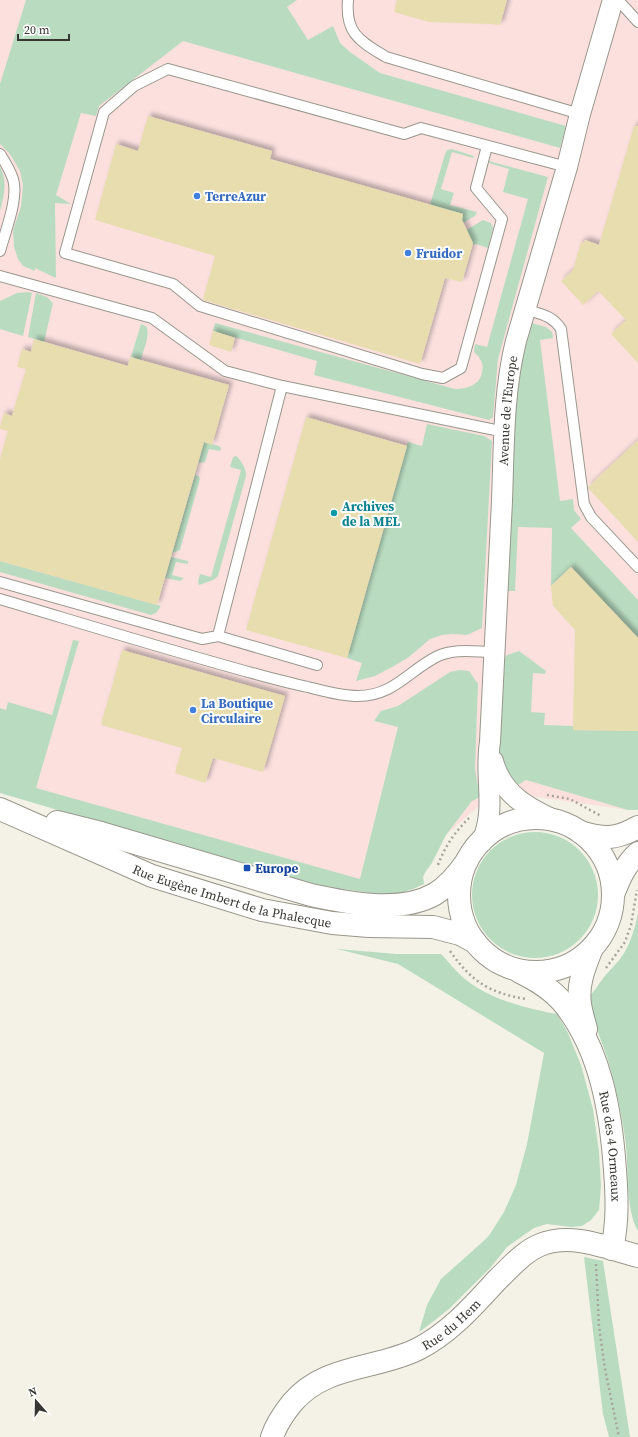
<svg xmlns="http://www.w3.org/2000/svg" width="638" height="1437" font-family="'Source Serif 4',serif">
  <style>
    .commercial { fill: #fbe0de }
    .green { fill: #b9dcc1 }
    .building { fill: #e8ddae; filter: url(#shadow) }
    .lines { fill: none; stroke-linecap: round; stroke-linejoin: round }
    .service-casing { stroke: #99978c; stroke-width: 12 }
    .minor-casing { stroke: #99978c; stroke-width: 22 }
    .tertiary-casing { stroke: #99978c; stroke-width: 24 }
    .path { stroke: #a7a59c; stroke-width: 2.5; stroke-dasharray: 2 3; stroke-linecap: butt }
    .service { stroke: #fff; stroke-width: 10 }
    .minor { stroke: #fff; stroke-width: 20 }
    .tertiary { stroke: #fff; stroke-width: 22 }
    .shop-dot { fill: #3f7fe0; stroke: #fff; stroke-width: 1.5 }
    .culture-dot { fill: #0f9aa8; stroke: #fff; stroke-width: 1.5 }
    .transit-dot { fill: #1a4fb4; stroke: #fff; stroke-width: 1.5 }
    .labels { text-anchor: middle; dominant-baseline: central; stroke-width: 4; stroke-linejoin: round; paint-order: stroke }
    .shop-label { font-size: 13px; font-weight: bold; fill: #366cbe; stroke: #fff; text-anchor: start }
    .street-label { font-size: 13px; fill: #373632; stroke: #fff }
    .culture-label { font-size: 13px; font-weight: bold; fill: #0d838f; stroke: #fff; text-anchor: start }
    .transit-label { font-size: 13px; font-weight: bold; fill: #164399; stroke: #fff; text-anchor: start }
  </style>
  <defs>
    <filter id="shadow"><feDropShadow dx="3.5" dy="-3.5" stdDeviation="2" flood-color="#0004"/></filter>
  </defs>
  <rect width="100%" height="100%" fill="#f4f2e6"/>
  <path class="commercial" d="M0 0H638V810H628L496 791 399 876 373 889 0 786Z"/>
  <path class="green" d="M26 0H297L287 7 308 40 333 26 340 43 350 52 380 73 566 126 560 148 183 41 99 106 96 116 81 113 56 195 71 204 55 203 56 278 35 268V271L23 266 18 259 14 247 13 230 21 207 23 185 20 171 10 154 0 144V84Z
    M452 149 474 156 473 158 452 152 441 189 454 193 450 205 477 212 475 216 463 223 461 222 463 214 430 205 445 154 447 150Z
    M489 161 548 177 498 359 493 417 489 420 314 375 317 361 213 331 215 323 455 389C467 389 480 385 482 372 483 368 483 363 480 359 479 357 476 354 474 352L475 344 487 347 528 199 503 192 509 169 489 163Z
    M0 167C8 182 4 196 0 211Z
    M483 220 491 223 493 228 488 248 476 244 472 245 460 234Z
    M28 292 32 293 23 336 0 329V301L17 293Z
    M36 293 47 297 53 303 44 342 28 337Z
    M532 323 546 327 552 332 553 338 540 340 560 501 573 499 574 510 581 519 571 528 638 600V638L571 567 551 586 552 528 518 527 515 591H507L514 427 519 359Z
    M141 324 146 326C151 335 143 350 141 360L131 357Z
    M427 424 484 436 492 441 482 628 467 635 452 634 442 635 430 639 409 657 394 666 375 676 356 681 362 663 347 658 408 442 422 446Z
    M204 442 219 446 221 448 220 451 209 449 205 462 198 463Z
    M236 456C241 460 247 470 246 476L218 576 213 580 199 585 198 582 200 574 211 577 241 470 230 467 233 457Z
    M195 475 199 476 200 479 180 550 172 553Z
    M171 557 188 561V564L176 562 172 575 184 578 180 581 165 578Z
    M0 561 161 606 156 613 151 615 0 572Z
    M73 640 79 641 36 788 360 879 398 727 374 721 381 711 398 706 450 672 460 670 469 671 478 684 475 769 480 797 472 801 446 835 432 863 426 871 423 877 424 884 413 889 390 896 324 886 275 874 0 793V708L6 710 8 702 52 715Z
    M519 651 546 671 545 674 533 673 531 712 545 713 544 725 573 726V730L638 731V810H628L526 780 513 788 498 756 503 659 507 655Z
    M472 895a63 63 0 1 1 126 0a63 63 0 1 1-126 0Z
    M638 913V1231C625 1210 629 1163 625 1138 621 1111 615 1083 607 1057 600 1038 593 1019 587 999 594 992 598 985 604 977 609 971 615 965 620 959 630 946 635 928 638 913Z
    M337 949 397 954H441C449 962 456 972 465 979 489 999 527 1009 557 1014L568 1033 581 1065 593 1109 599 1152 601 1186 599 1210 591 1220 582 1226 571 1227 547 1224 534 1228 507 1247 491 1267 449 1309 430 1324 419 1332 427 1305 441 1279 488 1237 504 1212 516 1185 527 1144 544 1053 398 964Z
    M584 1257 603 1261 630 1437H609L603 1414Z"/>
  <path class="building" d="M397 0H507L500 25 490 24 429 22 394 12Z
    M148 116 272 151 270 159 463 214 462 220 473 243 462 282 445 278 420 364 203 300 215 256 95 220 116 144 138 151Z
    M634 126H638V363L611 334 626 320 598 291 583 305 561 281 573 270 581 242 584 243 585 240 599 245Z
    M213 331 235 338 231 352 209 345Z
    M34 339 128 366 130 357 229 385 212 445 204 442 157 605 0 561V459L8 431 0 429V427L4 413 12 416 26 369 17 367 22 349 31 352Z
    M306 417 407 446 347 658 246 630Z
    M638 440V542L589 489 588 487Z
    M571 567 638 638V731L573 730 575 630 553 606 551 586Z
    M122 650 285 696 263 772 213 758 205 783 175 773 182 748 101 725Z"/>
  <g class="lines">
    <g class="service-casing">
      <path id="service" d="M348 0C345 34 360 41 386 57L580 114
        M618 0 638 22
        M487 146 476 188 502 219 461 368 443 378 422 374 200 306 173 284 65 253 104 112 134 86 168 69 404 134 421 128 567 167
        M0 154C5 162 10 170 13 179 19 198 5 232 0 251
        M0 276 152 318 225 371 282 386 505 432
        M525 309C540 314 552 315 561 329L584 504 591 517 638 567
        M282 386 218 636 317 665
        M0 582 202 639 218 636
        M0 599C84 624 168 650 252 673 271 678 289 683 308 687 324 691 341 696 358 696 394 696 409 670 438 656 455 648 476 652 494 652"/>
    </g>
    <g class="minor-casing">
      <g id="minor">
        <path d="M493 761C502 795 528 808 558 822"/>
        <path id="s1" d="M482 842C497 807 484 777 490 742 494 662 498 582 502 501 504 448 503 393 516 341L567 167 580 114 613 0"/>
      </g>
    </g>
    <g class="tertiary-casing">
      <g id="tertiary">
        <path id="s2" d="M0 809 152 876 262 910 332 923 369 926 433 927 460 934 475 942"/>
        <circle cx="536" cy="895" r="77"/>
        <path d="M57 822 101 833 311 895C348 903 400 914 435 894 448 886 458 874 467 861"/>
        <path d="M580 832C604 839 615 840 638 827"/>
        <path d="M613 895C619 879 625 865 638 853"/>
        <path id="s3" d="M520 972C536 980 552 989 564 1004 601 1050 611 1113 615 1170 617 1197 618 1222 612 1249"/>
        <path d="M586 1029C584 1021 581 1012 580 1004 577 984 585 966 592 948"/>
        <path id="s4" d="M272 1437C276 1425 284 1413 292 1403 325 1364 376 1370 418 1349 450 1333 474 1305 498 1279 511 1267 523 1252 540 1245 572 1232 607 1248 638 1256"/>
      </g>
    </g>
    <path class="path" d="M547 795 570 799 601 816
      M438 865C445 846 455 832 469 818
      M450 951C471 981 489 993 526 999
      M606 968 625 942 631 925 637 890
      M596 1264 599 1326 605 1369 619 1437"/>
    <use href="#service" class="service"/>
    <use href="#minor" class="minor"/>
    <use href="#tertiary" class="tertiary"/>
  </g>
  <g class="shop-dot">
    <circle cx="197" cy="196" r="4"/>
    <circle cx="408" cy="253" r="4"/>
    <circle cx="193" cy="710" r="4"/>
  </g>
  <circle class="culture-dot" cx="334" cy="513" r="4"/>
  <rect class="transit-dot" x="243" y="864" width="8" height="8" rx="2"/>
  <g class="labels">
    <g class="shop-label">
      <text x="205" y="196">TerreAzur</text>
      <text x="416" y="253">Fruidor</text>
      <text x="201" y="703">La Boutique<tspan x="201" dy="15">Circulaire</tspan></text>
    </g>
    <g class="street-label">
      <text stroke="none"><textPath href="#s1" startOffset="433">Avenue de l'Europe</textPath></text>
      <text stroke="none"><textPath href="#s2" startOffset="249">Rue Eugène Imbert de la Phalecque</textPath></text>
      <text stroke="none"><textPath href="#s3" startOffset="207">Rue des 4 Ormeaux</textPath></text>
      <text stroke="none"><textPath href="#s4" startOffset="220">Rue du Hem</textPath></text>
    </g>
    <g class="culture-label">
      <text x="342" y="506">Archives<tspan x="342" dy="15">de la MEL</tspan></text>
    </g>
    <g class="transit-label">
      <text x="255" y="868">Europe</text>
    </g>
  </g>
  <g transform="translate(36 1401) rotate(340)" stroke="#ffffff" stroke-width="3" paint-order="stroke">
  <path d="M0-3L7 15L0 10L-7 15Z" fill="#373632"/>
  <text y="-6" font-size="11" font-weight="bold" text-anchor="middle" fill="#373632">N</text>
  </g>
  <path d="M18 34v6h51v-6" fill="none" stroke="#373632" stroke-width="2"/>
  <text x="24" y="34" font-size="12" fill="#373632" stroke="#ffffff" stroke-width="3" paint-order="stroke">20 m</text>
</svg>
